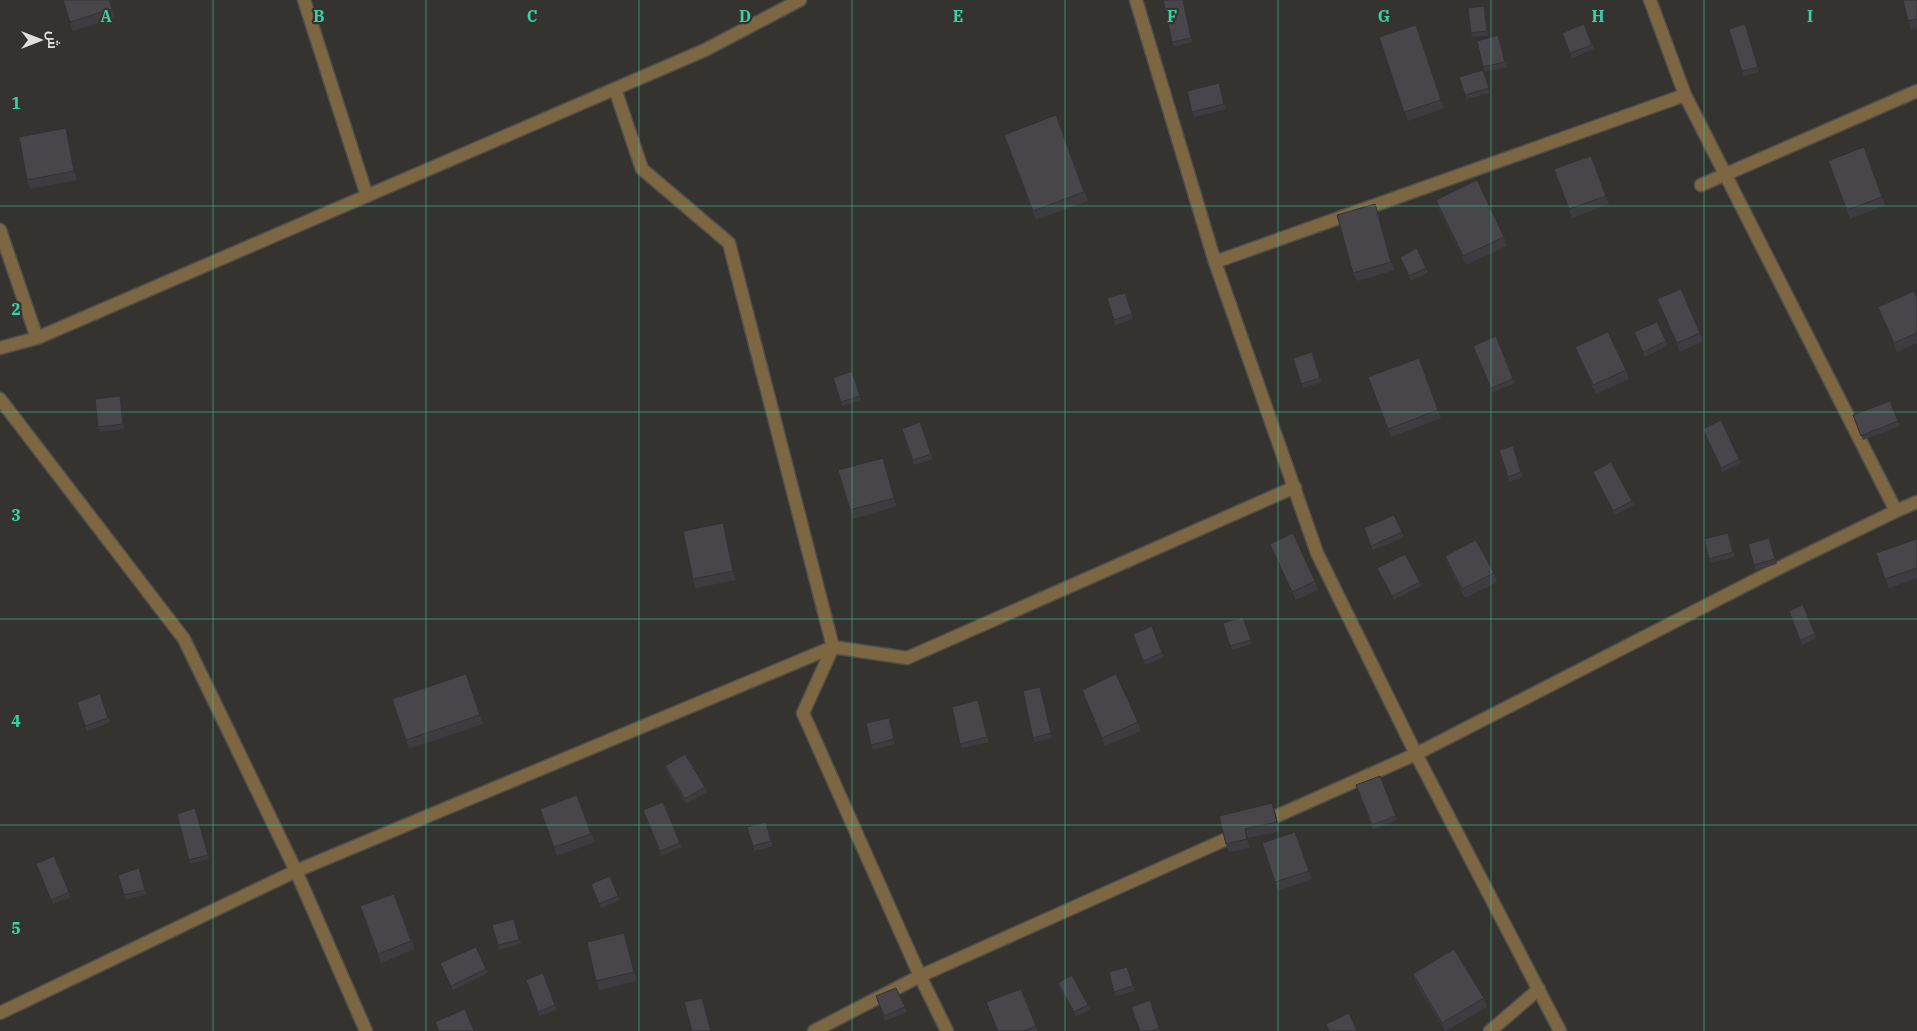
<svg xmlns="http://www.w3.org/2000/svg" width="1917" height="1031" font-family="'IBM Plex Serif',Cairo,serif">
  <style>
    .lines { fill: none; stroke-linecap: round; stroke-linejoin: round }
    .minor-casing { stroke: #504f4b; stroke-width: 15 }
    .minor { stroke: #7d6743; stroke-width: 12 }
    .wall { fill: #3e3c40 }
    .shaded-wall { fill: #323134 }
    .building { fill: #48464b; stroke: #323134 }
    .grid { fill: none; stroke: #36d4a7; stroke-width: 1; stroke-opacity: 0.55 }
    .grid-label { font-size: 16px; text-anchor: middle; font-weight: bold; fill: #36d4a7; stroke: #35332f; stroke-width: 4.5; stroke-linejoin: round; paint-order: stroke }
  </style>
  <rect width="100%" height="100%" fill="#35332f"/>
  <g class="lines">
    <g class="minor-casing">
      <path id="minor" d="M304 0 367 196
        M1136 0 1215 262 1317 553 1416 754 1560 1031
        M1650 0 1685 95 1896 511
        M615 89 642 169 729 243 833 647 803 713 920 976 947 1031
        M1701 185 1917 91
        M0 230 37 338
        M1215 262 1685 95
        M0 348 37 338 705 50 800 0
        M0 399 184 639 296 871 366 1031
        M1261 823 1416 754 1789 563 1896 511 1917 502
        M0 1013 296 871 833 647 907 658 1295 487
        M814 1031 920 976 1240 833
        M1490 1031 1539 989"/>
    </g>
    <use href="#minor" class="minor"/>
  </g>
  <path class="wall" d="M109 0 115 18 73 31 70 22Z
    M1183 0 1193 42 1174 46 1172 42Z
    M1917 0V28L1911 30 1908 21Z
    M1486 10 1489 36 1472 37 1471 33Z
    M1584 24 1594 49 1572 58 1562 33Z
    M1745 24 1759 72 1744 76 1742 71Z
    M1416 25 1444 108 1408 121 1379 37Z
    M1498 35 1507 67 1485 72 1483 67Z
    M1483 70 1490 93 1466 99 1459 77Z
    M1219 83 1226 109 1194 117 1192 112Z
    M1056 115 1088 201 1036 220 1004 135Z
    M69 136 77 180 30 189 27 180Z
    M1864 147 1885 205 1850 219 1828 161Z
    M1591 156 1609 204 1572 218 1554 169Z
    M1436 200 1504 237 1507 246 1466 265 1439 209Z
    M1378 213 1395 270 1357 281 1353 273Z
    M1400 257 1426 268 1428 272 1411 281Z
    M1125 293 1133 319 1115 325 1114 320Z
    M1917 298V343L1897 352 1878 307Z
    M1657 299 1700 333 1703 341 1680 352Z
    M1634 332 1666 341 1667 346 1645 357Z
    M1496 336 1515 383 1492 393 1473 346Z
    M1575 347 1626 370 1629 379 1596 394Z
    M1312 352 1322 382 1303 388 1293 358Z
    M1419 358 1441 418 1391 437 1368 377Z
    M852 371 861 400 842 406 833 378Z
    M122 401 125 429 100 432 98 427Z
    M1890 401 1900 426 1863 440 1853 415Z
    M920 422 933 459 914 465 902 429Z
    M1703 429 1739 459 1741 463 1722 472Z
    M1513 446 1523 477 1509 482 1499 450Z
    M886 466 897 506 853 519 850 510Z
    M1593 472 1632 501 1634 505 1615 515Z
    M723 523 726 531 736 580 696 588 693 579Z
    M1364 528 1402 532 1404 537 1373 550Z
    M1730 537 1735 557 1711 563 1709 559Z
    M1769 538 1777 564 1756 570 1754 565Z
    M1917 539V578L1889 588 1876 553Z
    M1270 544 1315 581 1318 590 1296 600 1273 552Z
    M1445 556 1494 573 1497 582 1465 598 1448 565Z
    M1377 568 1420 582 1421 586 1394 600Z
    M1803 605 1817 638 1802 645 1789 611Z
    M1243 617 1252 644 1232 650 1223 623Z
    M1152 626 1164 657 1145 665 1133 634Z
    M466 674 483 724 409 749 392 699Z
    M1040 687 1052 738 1035 742 1033 738Z
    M1082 690 1138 722 1141 731 1105 746Z
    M100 694 110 722 87 731 77 702Z
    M979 704 989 742 962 748 960 744Z
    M889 718 895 744 873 750 871 745Z
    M665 766 705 787 707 792 686 804 666 770Z
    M1380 776 1397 820 1373 830 1356 785Z
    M577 795 595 842 557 856 540 809Z
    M663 802 682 847 661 856 643 810Z
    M1275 812 1280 831 1248 838 1250 848 1229 852 1226 844 1219 816Z
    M197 813 209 859 191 864 189 860Z
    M767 826 773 846 754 851 753 846Z
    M1295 832 1312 879 1278 891 1262 843Z
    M54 856 71 897 53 904 36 864Z
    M139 868 146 894 126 900 124 895Z
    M610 876 620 900 601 908 591 884Z
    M394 894 415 949 381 963 360 906Z
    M515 924 521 944 499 950 498 945Z
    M627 942 637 981 599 990 596 981Z
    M440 963 486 969 488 973 453 990Z
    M1127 967 1135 991 1116 996 1114 992Z
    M543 973 557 1010 540 1016 526 980Z
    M1413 974 1484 998 1487 1007 1446 1031H1445L1416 983Z
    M1058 983 1088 1005 1090 1009 1076 1017 1059 987Z
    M1021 989 1038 1031H998Z
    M876 996 905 1007 907 1012 885 1021Z
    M1150 1000 1160 1031H1140Z"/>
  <path class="shaded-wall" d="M1183 0 1193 42 1191 38Z
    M1484 6 1486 10 1489 36 1487 31Z
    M66 128 69 136 77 180 74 171Z
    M1375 204 1378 213 1395 270 1391 262Z
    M120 396 122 401 125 429 123 424Z
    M883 458 886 466 897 506 894 498Z
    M723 523 726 531 736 580 733 571Z
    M1040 687 1042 692 1052 738 1051 733Z
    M1272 803 1275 812 1280 831 1277 822Z
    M1245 829 1248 838 1250 848 1247 839Z
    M624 933 627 942 637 981 634 972Z"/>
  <path class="building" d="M63 0H109L112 9 70 22Z
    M1163 0H1183L1191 38 1172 42Z
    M1903 0H1917V19L1908 21Z
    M1484 6 1487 31 1471 33 1468 8Z
    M1584 24 1592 45 1570 53 1562 33Z
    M1745 24 1758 67 1742 71 1729 29Z
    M1416 25 1441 100 1404 112 1379 37Z
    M1498 35 1505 62 1483 67 1477 41Z
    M1483 70 1489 88 1465 95 1459 77Z
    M1219 83 1224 104 1192 112 1187 91Z
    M1056 115 1084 192 1033 211 1004 135Z
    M66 128 74 171 27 180 19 137Z
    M1864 147 1882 197 1847 210 1828 161Z
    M1591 156 1606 196 1569 209 1554 169Z
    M1477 180 1504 237 1463 256 1436 200Z
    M1375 204 1391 262 1353 273 1337 215Z
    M1417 248 1426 268 1409 276 1400 257Z
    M1681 289 1700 333 1677 343 1657 299Z
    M1914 291 1917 298V333L1894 343 1878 307Z
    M1125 293 1132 314 1114 320 1107 298Z
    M1657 322 1666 341 1643 352 1634 332Z
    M1608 332 1626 370 1593 385 1575 347Z
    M1496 336 1513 379 1491 388 1473 346Z
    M1312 352 1320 378 1301 384 1293 358Z
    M1419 358 1438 410 1388 429 1368 377Z
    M852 371 860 396 841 402 833 378Z
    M120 396 123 424 98 427 95 399Z
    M1890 401 1898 421 1861 436 1853 415Z
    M1721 420 1739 459 1721 468 1703 429Z
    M920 422 931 454 913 460 902 429Z
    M1513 446 1521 472 1508 477 1499 450Z
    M883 458 894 498 850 510 838 470Z
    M1611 462 1632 501 1613 511 1593 472Z
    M1394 515 1402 532 1371 546 1364 528Z
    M723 523 733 571 693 579 683 531Z
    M1293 533 1315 581 1292 592 1270 544Z
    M1728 533 1733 552 1709 559 1704 539Z
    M1769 538 1775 559 1754 565 1748 544Z
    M1917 539V568L1885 579 1876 553Z
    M1476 540 1494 573 1462 589 1445 556Z
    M1405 554 1420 582 1392 596 1377 568Z
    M1803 605 1815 634 1800 640 1789 611Z
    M1243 617 1251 640 1230 646 1223 623Z
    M1152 626 1162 653 1143 661 1133 634Z
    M466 674 480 715 406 740 392 699Z
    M1116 674 1138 722 1102 738 1082 690Z
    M1040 687 1051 733 1033 738 1023 691Z
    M100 694 108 718 85 726 77 702Z
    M978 700 987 737 960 744 952 707Z
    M889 718 894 739 871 745 866 723Z
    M685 754 705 787 685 799 665 766Z
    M1380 776 1396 816 1372 825 1356 785Z
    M577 795 591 834 554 847 540 809Z
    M663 802 680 843 660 851 643 810Z
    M1272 803 1277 822 1245 829 1247 839 1226 844 1219 816Z
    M195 808 208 855 189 860 177 814Z
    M766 822 771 841 753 846 747 827Z
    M1295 832 1309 871 1275 882 1262 843Z
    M54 856 69 892 51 900 36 864Z
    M139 868 145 890 124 895 118 875Z
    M610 876 618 896 599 904 591 884Z
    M394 894 411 941 378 954 360 906Z
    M514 919 519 940 498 945 492 925Z
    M624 933 634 972 596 981 587 942Z
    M476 947 486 969 451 986 440 963Z
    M1454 949 1484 998 1442 1023 1413 974Z
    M1127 967 1133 986 1114 992 1109 972Z
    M543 973 555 1005 538 1012 526 980Z
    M1072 975 1088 1005 1074 1012 1058 983Z
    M896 988 905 1007 884 1016 876 996Z
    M1021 989 1036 1026 1024 1031H998L986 1002Z
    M702 998 711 1031H692L684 1002Z
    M1150 1000 1159 1028 1151 1031H1140L1131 1007Z
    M465 1009 474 1031H439L435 1022Z
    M1349 1013 1357 1031H1329L1326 1024Z"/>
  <path class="grid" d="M213 0V1031M426 0V1031M639 0V1031M852 0V1031M1065 0V1031M1278 0V1031M1491 0V1031M1704 0V1031M0 206H1917M0 412H1917M0 619H1917M0 825H1917"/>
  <g class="grid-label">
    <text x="106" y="22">A</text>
    <text x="319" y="22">B</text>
    <text x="532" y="22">C</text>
    <text x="745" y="22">D</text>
    <text x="958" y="22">E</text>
    <text x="1172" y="22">F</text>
    <text x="1384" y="22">G</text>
    <text x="1598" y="22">H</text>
    <text x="1810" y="22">I</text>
    <text x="16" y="109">1</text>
    <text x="16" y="315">2</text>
    <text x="16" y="521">3</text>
    <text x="16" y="727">4</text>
    <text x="16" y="934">5</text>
  </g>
  <g transform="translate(40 40) rotate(90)" stroke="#35332f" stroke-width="4" paint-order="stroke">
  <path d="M0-4L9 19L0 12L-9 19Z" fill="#dfdfdc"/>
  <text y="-8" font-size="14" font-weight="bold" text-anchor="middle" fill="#dfdfdc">ش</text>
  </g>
</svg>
